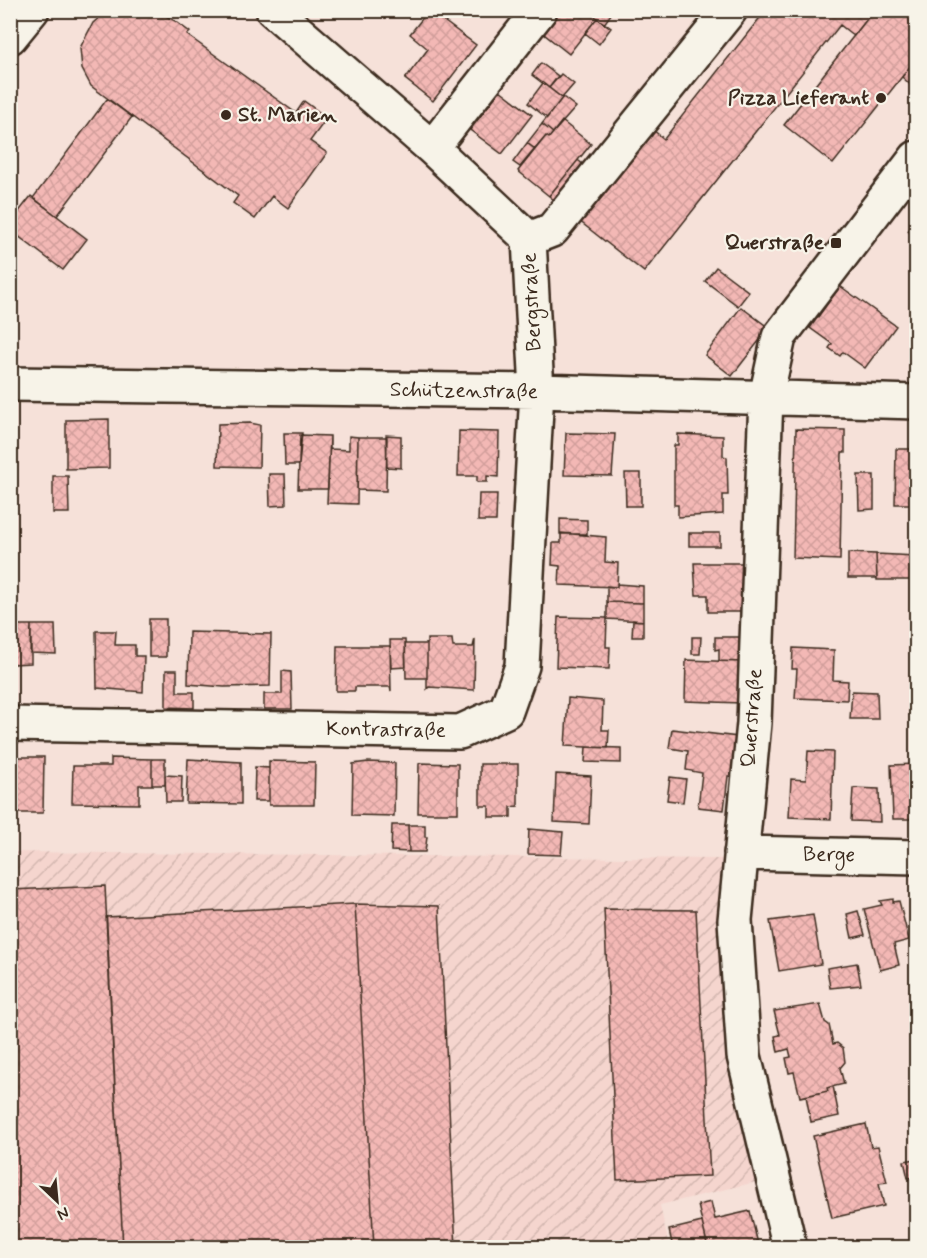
<svg xmlns="http://www.w3.org/2000/svg" width="927" height="1258" font-family="Mynerve,sans-serif">
  <style>
    .industrial { fill: url(#industrial-furrows) }
    .building { fill: url(#building-cross-hatch); stroke: #3b2a1e; stroke-width: 1.5 }
    .lines { fill: none; stroke-linecap: round; stroke-linejoin: round }
    .minor-casing { stroke: #3b2a1e; stroke-width: 38 }
    .minor { stroke: #f7f3e8; stroke-width: 33 }
    .poi-dot { fill: #3b2a1e; stroke: #f7f3e8; stroke-width: 2 }
    .labels { text-anchor: middle; dominant-baseline: central; stroke-width: 4.5; stroke-linejoin: round; paint-order: stroke }
    .poi-label { font-size: 21px; font-weight: bold; fill: #3b2a1e; stroke: #f7f3e8; text-anchor: end }
    .street-label { font-size: 21px; fill: #3b2a1e; stroke: #f7f3e8 }
  </style>
  <defs>
    <pattern id="industrial-furrows" width="10" height="10" patternUnits="userSpaceOnUse" patternTransform="scale(1.5)"><rect width="10" height="10" fill="#f5d5ce"/><path d="M-1 1l2-2M0 10L10 0M9 11l2-2" fill="none" stroke="#d3b7b0"/></pattern>
    <pattern id="building-cross-hatch" width="8" height="8" patternUnits="userSpaceOnUse" patternTransform="scale(1.5)"><rect width="8" height="8" fill="#f3b8b5"/><path d="M0 0l8 8M0 8l8-8" fill="none" stroke="#d19e9b"/></pattern>
  </defs>
  <rect width="100%" height="100%" fill="#f6e1d9"/>
  <filter id="ink" filterUnits="userSpaceOnUse"><feTurbulence type="fractalNoise" baseFrequency=".0167" numOctaves="2"/><feDisplacementMap in="SourceGraphic" scale="12" xChannelSelector="R" yChannelSelector="G"/><feConvolveMatrix kernelMatrix="1 2 1 2 8 2 1 2 1" color-interpolation-filters="sRGB"/></filter>
  <g filter="url(#ink)">
    <path class="industrial" d="M11 852 722 859 720 917 729 1059 756 1182 660 1205 669 1247 11 1248Z"/>
    <path class="building" d="M108 10 159 12 175 21 190 32 187 35 296 113 304 101 327 118 310 141 327 153 288 208 272 196 255 219 233 203 238 196 91 86 82 69 80 48 93 23Z
      M429 10 476 45 433 101 405 79 428 49 410 34Z
      M554 10H588L597 18 569 54 539 30Z
      M588 10H614L604 24Z
      M766 10H874L854 36 840 25 644 272 574 217 647 125 664 139Z
      M874 10H908L916 17V59L833 164 784 125Z
      M597 18 611 28 599 44 585 33Z
      M916 59V90L902 77Z
      M541 63 558 76 549 88 532 75Z
      M561 74 574 84 562 98 549 88Z
      M543 83 562 98 547 118 528 103Z
      M500 90 532 115 502 154 470 130Z
      M563 97 576 107 553 133 542 124Z
      M107 99 132 117 57 216 33 198Z
      M562 121 591 144 549 196 518 171 546 136 549 138Z
      M542 124 553 133 549 138 546 136 535 149 527 143Z
      M527 143 535 149 520 167 513 162Z
      M578 160 587 168 559 204 549 196Z
      M31 196 87 239 63 270 10 230V223Z
      M916 221V238L908 231Z
      M716 267 749 292 738 306 705 281Z
      M840 286 896 326 865 368 843 352 840 356 829 348 832 344 810 328Z
      M741 307 769 328 732 376 705 355Z
      M109 419V468L66 469V420Z
      M250 423 260 425 259 467 217 466 218 424Z
      M796 429 845 430V453H842L840 560 793 558Z
      M459 431 499 432 498 477 487 476V482H477V476H458Z
      M284 433H302L299 465H285Z
      M566 433 615 434 612 476 564 475Z
      M678 434 723 436V456L727 457 728 495H723V514L678 517V505H674V445H678Z
      M300 435 330 436 328 489H298Z
      M386 435 401 436V468L387 467Z
      M330 436V449L349 450V436L358 437 357 504 327 503Z
      M358 437H387L386 491 357 490Z
      M896 449H916V504H895Z
      M625 473H641V506H626Z
      M269 474H285L286 505 270 506Z
      M858 475H874V509L859 510Z
      M53 476H68L69 513H53Z
      M479 494H497L496 521H478Z
      M560 519 587 520V534H560Z
      M561 533 606 537 605 562 618 563 617 587 559 585 560 566 552 565 553 543H561Z
      M689 533H720V546H689Z
      M848 553 876 554 877 578H848Z
      M876 554 916 556V580H877Z
      M694 563H743V612H708V595H696Z
      M617 584 643 586V603L607 602V586L617 587Z
      M607 602 643 603V621L607 619Z
      M558 617 607 618 606 647H610L609 669 556 667Z
      M149 619H166V657H149Z
      M633 620 643 621V637H632Z
      M16 625H31V663L13 664 10 691V642L11 633 15 634Z
      M31 625H55L56 654 30 653Z
      M96 631H116L115 645H135V656H144L143 692 97 688Z
      M189 632 271 634 270 686 224 687 188 684Z
      M692 637H701L700 654H692Z
      M715 637H742L741 662 719 661V649L715 650Z
      M427 639H452L453 647H473L475 639 474 690 429 687 427 689Z
      M390 640H405L406 667 391 668Z
      M405 644H427V678H406Z
      M337 646H390L391 691 390 687H355V691H336Z
      M793 648 834 650 833 680 848 681 847 700 795 698 797 669H792Z
      M686 660 742 662 741 703 685 701Z
      M166 670H177V692H194V708L166 707Z
      M282 671 291 672 292 709H264V694H282Z
      M852 691 877 692 878 719H850Z
      M568 698 603 701 602 730H609L608 748 565 746Z
      M672 729 738 737 733 776H728L724 810 698 807 702 773 686 770 688 751 669 748Z
      M586 747 621 748V763L585 762Z
      M808 751 833 752 831 819 789 817 791 779 806 780Z
      M10 756 14 757 13 813H10Z
      M14 757H44L43 813H13Z
      M111 758 152 759V785H139V804L72 803 73 766H111Z
      M152 759H165V785H152Z
      M188 759 241 762V804L186 803Z
      M269 761 315 762 314 805H269Z
      M368 762 395 763 394 816 352 815 353 764Z
      M419 763 458 764V813H418Z
      M480 764H518V806L511 807V817H489V806H480Z
      M916 764V819H893L891 765Z
      M255 767 269 768V801H254Z
      M556 774 591 776 589 824 554 822Z
      M165 775 182 776 181 802H166Z
      M670 777 686 779 683 802 667 800Z
      M853 788 879 789 880 822 851 821Z
      M392 825H408L409 852 391 851Z
      M408 825H425V837H427L425 852H409Z
      M529 829 563 832 561 855 528 854Z
      M105 886 123 1248H10V890Z
      M893 899V902L899 901 909 940 894 944 899 965 880 970 864 909 882 905 880 901Z
      M355 904 374 1248H123L106 917Z
      M355 904 439 906 456 1248H374Z
      M604 909 696 910 710 1176 617 1180Z
      M858 911 865 935 852 938 847 914Z
      M813 915 821 964 779 971 770 921Z
      M857 963 861 985 830 988 827 968Z
      M820 1004 825 1022 829 1025 833 1044 837 1043 843 1048 845 1062 840 1068 844 1084 827 1088 828 1091 800 1097 794 1072 789 1073 786 1058 791 1057 789 1049 778 1052 775 1036 780 1035 774 1011Z
      M833 1086 839 1116 811 1122 806 1096 828 1091 827 1088Z
      M866 1124 871 1147 878 1146 887 1182 879 1183 884 1206 832 1218 813 1136Z
      M916 1159V1177L908 1178 904 1161Z
      M711 1202 715 1219 750 1211 759 1248H708L698 1205Z
      M702 1222 708 1248H673L669 1230Z"/>
    <g class="lines">
      <g class="minor-casing">
        <path id="minor" d="M10 37 32 10
          M432 148 540 10
          M529 239 552 230 730 10
          M10 384 537 391 916 402
          M10 724 460 732 506 711 522 666 537 391 529 239 432 148 273 10
          M741 853 916 857
          M790 1248 744 1056 735 920 754 723 766 397 779 337 916 158"/>
      </g>
      <use href="#minor" class="minor"/>
    </g>
  </g>
  <g class="poi-dot">
    <circle cx="881" cy="98" r="6"/>
    <circle cx="226" cy="115" r="6"/>
    <rect x="830" y="237" width="12" height="12" rx="3"/>
  </g>
  <g class="labels">
    <g class="poi-label">
      <text x="869" y="98">Pizza Lieferant</text>
      <text x="238" y="115" text-anchor="start">St. Marien</text>
      <text x="824" y="243">Querstraße</text>
    </g>
    <g class="street-label">
      <text transform="translate(532 302) rotate(-93)">Bergstraße</text>
      <text transform="translate(464 391) rotate(1)">Schützenstraße</text>
      <text transform="translate(752 718) rotate(-86)">Querstraße</text>
      <text transform="translate(386 730) rotate(1)">Kontrastraße</text>
      <text transform="translate(829 855) rotate(1)">Berge</text>
    </g>
  </g>
  <rect width="927" height="1258" fill="none" stroke="#f7f3e8" stroke-width="36"/>
  <rect x="18" y="18" width="891" height="1222" fill="none" stroke="#3b2a1e" stroke-width="2" filter="url(#ink)"/>
  <g transform="translate(57 1201) rotate(154)" stroke="#f7f3e8" stroke-width="4.5" paint-order="stroke">
  <path d="M0-4.5L10 22L0 15L-10 22Z" fill="#3b2a1e"/>
  <text y="-9" font-size="16" font-weight="bold" text-anchor="middle" fill="#3b2a1e">N</text>
  </g>
</svg>
